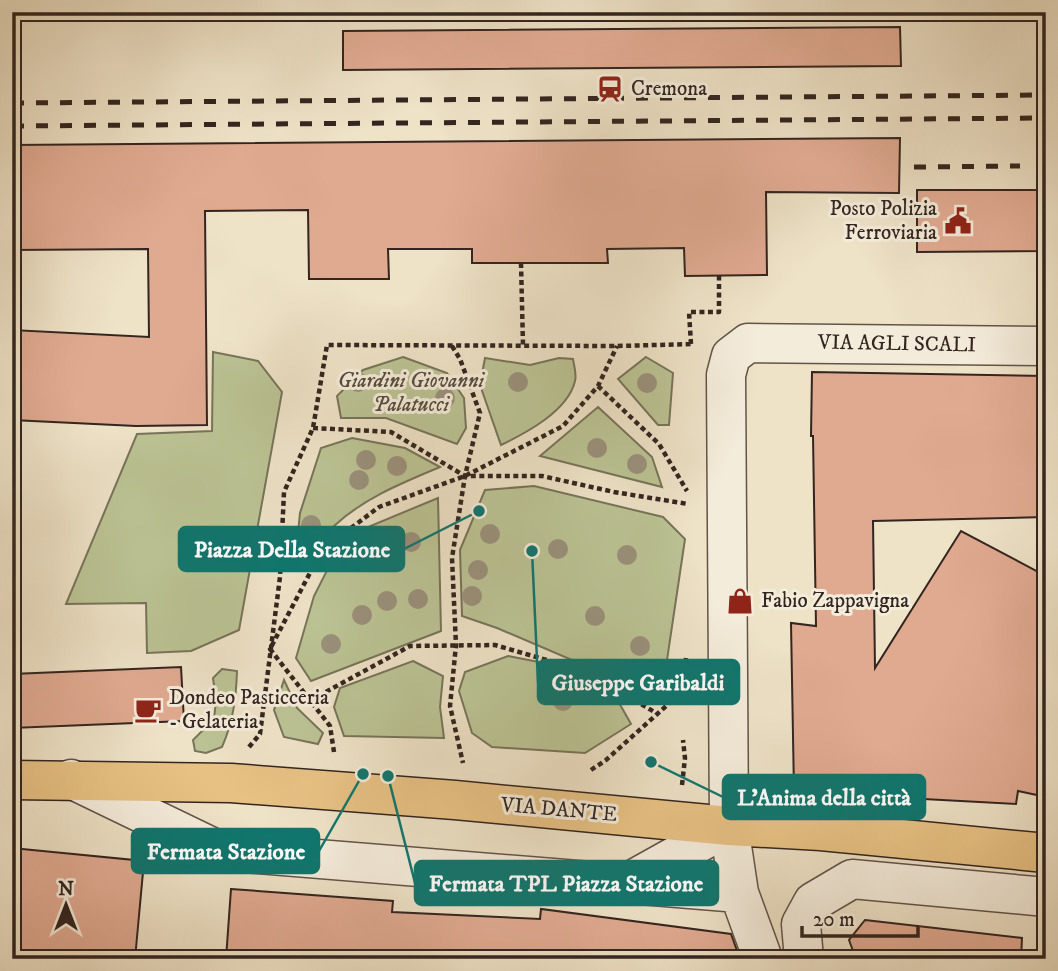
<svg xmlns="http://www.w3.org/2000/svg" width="1058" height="971" font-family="'IM FELL DW Pica',serif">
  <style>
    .green { fill: #bbc394; stroke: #77745a; stroke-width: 2 }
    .building { fill: #e0aa91; stroke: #332520; stroke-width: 2 }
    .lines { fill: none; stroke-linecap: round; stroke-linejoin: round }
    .minor-casing { stroke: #62544a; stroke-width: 41 }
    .major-casing { stroke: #332520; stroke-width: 41 }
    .path { stroke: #332520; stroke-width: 4.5; stroke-dasharray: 5 3.5; stroke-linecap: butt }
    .minor { stroke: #f4ecdb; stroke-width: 38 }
    .major { stroke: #e7c184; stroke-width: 38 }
    .rail { stroke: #332520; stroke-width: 5; stroke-dasharray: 12 12; stroke-linecap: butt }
    .tree { fill: #9a907b }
    .labels { text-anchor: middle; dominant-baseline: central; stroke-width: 6; stroke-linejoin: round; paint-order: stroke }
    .poi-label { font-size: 21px; fill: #332520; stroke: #f4ecdb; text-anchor: start }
    .street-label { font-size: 21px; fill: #332520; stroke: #f4ecdb }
    .park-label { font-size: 21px; font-style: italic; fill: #554c3d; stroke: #f4ecdb }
    .leader { fill: none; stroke: #0f766e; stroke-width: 2.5 }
    .callout-dot { fill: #0f766e; stroke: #f4ecdb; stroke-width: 2.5 }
    .callout { fill: #0f766e; stroke: #0f766e; stroke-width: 2.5 }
    .callout-label { font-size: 23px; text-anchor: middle; font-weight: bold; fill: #fff }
  </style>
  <rect width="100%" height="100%" fill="#eee2c7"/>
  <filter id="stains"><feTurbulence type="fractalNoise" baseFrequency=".00286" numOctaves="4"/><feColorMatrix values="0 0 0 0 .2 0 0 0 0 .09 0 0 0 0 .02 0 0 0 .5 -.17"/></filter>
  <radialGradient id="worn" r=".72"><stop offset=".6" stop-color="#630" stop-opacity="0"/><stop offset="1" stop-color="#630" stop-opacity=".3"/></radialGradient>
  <path class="green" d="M213 352 258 361 282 392 239 630 191 651 147 653 146 603 66 604 137 434 212 431Z
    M403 357 447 373 464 398 466 428 457 444 386 418H341L337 396 363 370Z
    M646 357 673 373 669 425H658L618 379Z
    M485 358 530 365 559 358 573 359C574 366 577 375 575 381 568 411 526 433 501 445L480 385Z
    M598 407 652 457 662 487 540 456Z
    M352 438 405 448 440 467C402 483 364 498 334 526 317 541 320 555 295 562L300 513 321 448Z
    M534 486 663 517 685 539 663 687 628 684 497 628 462 616 460 550 485 490Z
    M438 498 441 631 311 681 296 658 314 596 344 537Z
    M508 656 554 665 618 701 631 724 585 753 492 747 472 733 459 691 465 672Z
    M413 661 443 676 440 707 444 738 344 736 334 707 340 688Z
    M222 669 237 671C236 699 233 722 222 747L206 753 195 751 193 740 214 719 216 701 213 678Z
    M284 680 297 708 323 733 318 744 284 737 274 710Z"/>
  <path class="building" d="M900 27 901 66 343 70V31Z
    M900 138 899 193 766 192 767 275 685 276 684 248 607 249 608 263H472V249H388L389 279H309L308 210 205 211 207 425 136 426 12 420V330L149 337 148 249 12 250V145Z
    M917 190H1046V251L917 252Z
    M812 372 1046 376V517L873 521 875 668 961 531 1046 576V628L1040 663H1046V797L1018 791 1016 804 794 792 791 623 816 626 813 436H811Z
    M181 667 184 721 12 728V674Z
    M12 848 144 861 135 959H12Z
    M231 889 393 901 392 912 540 919 541 909 731 934 740 959H226Z
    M865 920 1022 938 1021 959H856L849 940Z"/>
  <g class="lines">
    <g class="minor-casing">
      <path id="minor" d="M71 779 220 851 739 893
        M625 884 729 826
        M763 959 739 893 729 826 726 375 731 356 748 343 1046 346
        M804 959 801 924 813 902 852 879 1046 897"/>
    </g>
    <g class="major-casing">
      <path id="major" d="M12 780 231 783 455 800 729 826 821 831 1046 853"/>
    </g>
    <path class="path" d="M521 263 523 345
      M691 344 689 312H719V276
      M452 346 460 359 480 413 465 476 452 558 456 645 450 706 463 763
      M598 386 659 444 687 491
      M313 428 391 432 465 476H542L614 492 688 504
      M311 700 410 646 495 645 588 672 656 713
      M249 747 260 734 280 577 284 492 313 428 327 345 617 346 694 344
      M334 752 330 726 270 649 322 550 379 507 465 476 563 426 598 386 617 346
      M591 770 606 760 684 690 686 658
      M682 785 685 758 683 740"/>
    <use href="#minor" class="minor"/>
    <use href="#major" class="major"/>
    <path class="rail" d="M12 103 1046 95
      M12 126 1046 118
      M914 167 1020 166"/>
  </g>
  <g class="tree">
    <circle cx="358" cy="382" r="10"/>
    <circle cx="518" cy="382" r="10"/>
    <circle cx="647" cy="383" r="10"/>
    <circle cx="445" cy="398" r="10"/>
    <circle cx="597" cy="448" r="10"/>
    <circle cx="366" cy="460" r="10"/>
    <circle cx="637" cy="464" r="10"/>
    <circle cx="397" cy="466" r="10"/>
    <circle cx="359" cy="480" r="10"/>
    <circle cx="311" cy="525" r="10"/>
    <circle cx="490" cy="534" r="10"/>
    <circle cx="411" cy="542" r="10"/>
    <circle cx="558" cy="549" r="10"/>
    <circle cx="627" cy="555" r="10"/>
    <circle cx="478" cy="570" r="10"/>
    <circle cx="472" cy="596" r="10"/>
    <circle cx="418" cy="599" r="10"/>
    <circle cx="387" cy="601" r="10"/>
    <circle cx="362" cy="615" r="10"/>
    <circle cx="595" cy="616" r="10"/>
    <circle cx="331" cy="644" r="10"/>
    <circle cx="640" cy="646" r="10"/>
    <circle cx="563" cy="701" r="10"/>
  </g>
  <defs>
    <g id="station-bare" transform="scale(2.1)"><path d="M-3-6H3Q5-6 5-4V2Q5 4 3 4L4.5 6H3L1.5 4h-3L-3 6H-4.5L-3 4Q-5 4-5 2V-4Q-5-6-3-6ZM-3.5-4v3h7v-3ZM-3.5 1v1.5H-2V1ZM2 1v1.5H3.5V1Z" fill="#8f2418" stroke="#f4ecdb" stroke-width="2.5" paint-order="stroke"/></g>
    <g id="civic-bare" transform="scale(2.1)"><path d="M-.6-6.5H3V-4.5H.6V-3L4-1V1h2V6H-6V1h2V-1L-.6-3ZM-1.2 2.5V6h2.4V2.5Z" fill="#8f2418" stroke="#f4ecdb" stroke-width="2.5" paint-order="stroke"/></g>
    <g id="shop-bare" transform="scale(2.1)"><path d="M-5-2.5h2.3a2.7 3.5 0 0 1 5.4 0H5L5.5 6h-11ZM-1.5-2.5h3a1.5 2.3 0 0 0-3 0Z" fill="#8f2418" stroke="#f4ecdb" stroke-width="2.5" paint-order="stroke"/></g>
    <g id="cafe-bare" transform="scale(2.1)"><path d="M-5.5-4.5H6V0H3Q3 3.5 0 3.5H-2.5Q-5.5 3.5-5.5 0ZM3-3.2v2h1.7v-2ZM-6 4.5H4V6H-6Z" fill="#8f2418" stroke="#f4ecdb" stroke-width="2.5" paint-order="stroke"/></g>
  </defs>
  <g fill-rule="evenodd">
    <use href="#station-bare" x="610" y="89"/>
    <use href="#civic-bare" x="958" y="221"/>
    <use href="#shop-bare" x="740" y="601"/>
    <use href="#cafe-bare" x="148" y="710"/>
  </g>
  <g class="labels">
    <g class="poi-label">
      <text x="631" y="89">Cremona</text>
      <text x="937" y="209" text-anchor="end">Posto Polizia<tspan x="937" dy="24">Ferroviaria</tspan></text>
      <text x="761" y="601">Fabio Zappavigna</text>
      <text x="169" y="698">Dondeo Pasticceria<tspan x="169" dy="24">- Gelateria</tspan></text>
    </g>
    <g class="street-label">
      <text transform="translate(897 344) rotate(1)">VIA AGLI SCALI</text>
      <text transform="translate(559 810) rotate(5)">VIA DANTE</text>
    </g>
    <g class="park-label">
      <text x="411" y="381">Giardini Giovanni<tspan x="411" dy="24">Palatucci</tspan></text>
    </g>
  </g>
  <path class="leader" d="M479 511L404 549M532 551L538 682M651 762L723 797M363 774L319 851M388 776L415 883"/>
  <g class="callout-dot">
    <circle cx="479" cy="511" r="7"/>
    <circle cx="532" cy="551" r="7"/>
    <circle cx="651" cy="762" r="7"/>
    <circle cx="363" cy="774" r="7"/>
    <circle cx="388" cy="776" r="7"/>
  </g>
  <g class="callout">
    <rect x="179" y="527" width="225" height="44" rx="7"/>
    <rect x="538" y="660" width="201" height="44" rx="7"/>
    <rect x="723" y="775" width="202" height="44" rx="7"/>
    <rect x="132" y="829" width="187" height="44" rx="7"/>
    <rect x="415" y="861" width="303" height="44" rx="7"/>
  </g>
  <g class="callout-label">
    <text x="292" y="557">Piazza Della Stazione</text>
    <text x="638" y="690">Giuseppe Garibaldi</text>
    <text x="824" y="805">L'Anima della città</text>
    <text x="226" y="859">Fermata Stazione</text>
    <text x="566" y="891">Fermata TPL Piazza Stazione</text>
  </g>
  <rect width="1058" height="971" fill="none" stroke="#eee2c7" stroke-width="42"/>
  <rect x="14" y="14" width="1030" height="943" fill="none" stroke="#332520" stroke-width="3.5"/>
  <rect x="21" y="21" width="1016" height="929" fill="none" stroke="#332520" stroke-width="2"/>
  <g transform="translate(66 905)" stroke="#f4ecdb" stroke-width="5" paint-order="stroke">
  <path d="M0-5L12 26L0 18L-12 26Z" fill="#332520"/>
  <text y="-10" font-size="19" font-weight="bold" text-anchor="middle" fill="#332520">N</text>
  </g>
  <path d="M802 926v10h116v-10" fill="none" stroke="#332520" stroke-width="3.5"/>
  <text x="813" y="926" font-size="21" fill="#332520" stroke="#f4ecdb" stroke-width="5" paint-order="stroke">20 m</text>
  <rect width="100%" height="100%" filter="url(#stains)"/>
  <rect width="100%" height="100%" fill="url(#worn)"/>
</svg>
